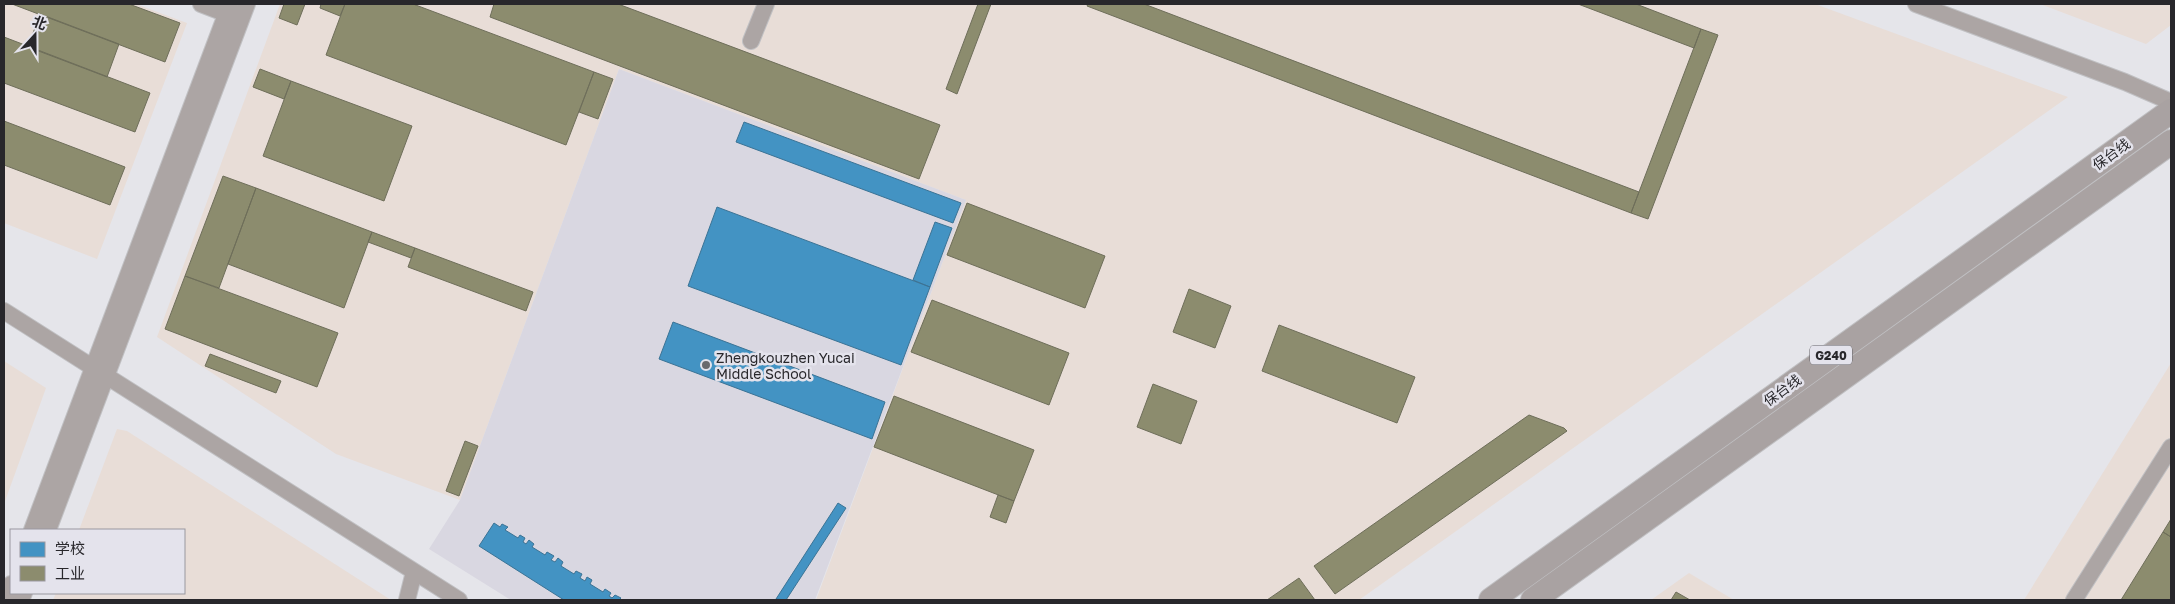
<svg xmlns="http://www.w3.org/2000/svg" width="2175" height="604" viewBox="0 0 2175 604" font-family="'Golos Text','Noto Sans SC',sans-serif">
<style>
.industrial{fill:#e8ddd7}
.built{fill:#d9d7e1}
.schools{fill:#4393c3;stroke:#3b7395}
.industry{fill:#8c8c6e;stroke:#6e6e5a}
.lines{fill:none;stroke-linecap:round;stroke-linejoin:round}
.minor-casing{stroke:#c0c0c3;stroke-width:18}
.highway-casing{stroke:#c0c0c3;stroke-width:26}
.minor{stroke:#aca5a4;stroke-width:16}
.highway{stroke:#a9a2a2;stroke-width:24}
.poi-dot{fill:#6a6a6e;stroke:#e4e3ec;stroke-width:2}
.labels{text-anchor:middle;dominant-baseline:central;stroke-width:5;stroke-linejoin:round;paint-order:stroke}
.shield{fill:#e4e3ec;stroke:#605f65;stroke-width:1}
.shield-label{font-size:12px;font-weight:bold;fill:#28272b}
.street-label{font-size:14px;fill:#28272b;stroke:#e4e3ec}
.poi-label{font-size:14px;fill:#28272b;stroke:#e4e3ec;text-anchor:start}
</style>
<rect width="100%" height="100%" fill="#e5e5ea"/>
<!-- industrial -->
<path class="industrial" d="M 4,4 L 136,4 L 187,23 L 97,259 L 4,223 Z
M 280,4 L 1815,4 L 2068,97 L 1359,600 L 816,600 L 966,200 L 619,69 L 460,500 L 336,454 L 157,337 Z
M 2040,4 L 2171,4 L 2171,25 L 2146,44 Z
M 4,361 L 46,388 L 4,504 Z
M 2171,363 L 2171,600 L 2024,600 Z
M 117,429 L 127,431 L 391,600 L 53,600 L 56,593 L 184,593 L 184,530 L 79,530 Z
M 1689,573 L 1734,600 L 1651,600 Z"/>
<!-- built -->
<path class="built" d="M 619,69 L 966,200 L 815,600 L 511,600 L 429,549 L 460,500 Z"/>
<!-- schools -->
<path class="schools" d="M 744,122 L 961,203 L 953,223 L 736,142 Z
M 717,207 L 930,287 L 901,365 L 688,286 Z
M 935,222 L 952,228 L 930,287 L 913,280 Z
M 673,322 L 885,402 L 872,439 L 659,359 Z
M 838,503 L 846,508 L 786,600 L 776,599 Z
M 494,523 L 500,527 L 502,524 L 508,527 L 505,530 L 518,538 L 520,535 L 525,538 L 523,542 L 526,544 L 529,540 L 534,544 L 532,547 L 545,555 L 547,552 L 554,556 L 551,560 L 555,562 L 558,558 L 563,562 L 561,566 L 574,574 L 576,571 L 582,574 L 580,578 L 585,581 L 587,577 L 592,580 L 590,584 L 603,592 L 605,589 L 611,593 L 609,596 L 612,598 L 615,595 L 621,598 L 619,600 L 564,600 L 479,546 Z"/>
<!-- industry -->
<path class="industry" d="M 12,4 L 129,4 L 180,23 L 165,62 Z
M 284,4 L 305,4 L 297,25 L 279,18 Z
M 321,4 L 345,4 L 340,16 L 320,8 Z
M 345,4 L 413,4 L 594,72 L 566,145 L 326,55 Z
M 494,4 L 618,4 L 940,125 L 919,179 L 490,17 Z
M 978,4 L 991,4 L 957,94 L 946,89 Z
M 1088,4 L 1144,4 L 1639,192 L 1631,213 L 1087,6 Z
M 1578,4 L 1636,4 L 1701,29 L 1694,48 Z
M 40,14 L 119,44 L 107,77 L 28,47 Z
M 1701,29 L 1718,35 L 1648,219 L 1631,213 Z
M 4,37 L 150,93 L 135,132 L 4,83 Z
M 260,69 L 291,81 L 284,99 L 253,87 Z
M 594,72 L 613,79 L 598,119 L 579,112 Z
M 291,81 L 412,126 L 384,201 L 263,156 Z
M 4,121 L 125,167 L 110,205 L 4,165 Z
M 223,176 L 256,188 L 219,288 L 185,276 Z
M 256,188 L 372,232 L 344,308 L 228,264 Z
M 967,203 L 1105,256 L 1085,308 L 947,255 Z
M 372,232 L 415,248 L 411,258 L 368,242 Z
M 415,248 L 533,292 L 526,311 L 408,267 Z
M 185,276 L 338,333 L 317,387 L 165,329 Z
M 1189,289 L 1231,306 L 1215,348 L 1173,332 Z
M 932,300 L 1069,353 L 1049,405 L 911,352 Z
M 1279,325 L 1415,377 L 1397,423 L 1262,371 Z
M 210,354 L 281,381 L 276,393 L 205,366 Z
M 1153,384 L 1197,401 L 1181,444 L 1137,427 Z
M 894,396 L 1034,450 L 1014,501 L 874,447 Z
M 1529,415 L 1564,428 L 1567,431 L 1335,594 L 1314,566 Z
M 465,441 L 478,446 L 459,496 L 446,491 Z
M 998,495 L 1014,501 L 1006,523 L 990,517 Z
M 2171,519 L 2171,537 L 2163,532 Z
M 2163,532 L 2171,537 L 2171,600 L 2121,600 Z
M 1299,578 L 1315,600 L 1267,600 Z
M 1676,592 L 1690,600 L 1671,600 Z"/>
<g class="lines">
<defs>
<path id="minor" d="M 201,4 L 227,14
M 1916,4 L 2125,82 L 2171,102
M 751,41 L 766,4
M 4,311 L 459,600
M 32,530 L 230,4
M 48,530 L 247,4
M 5,600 L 11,584
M 21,600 L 24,593
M 407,600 L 414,572
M 2074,600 L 2171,447"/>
<path id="highway" d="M 1491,600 L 2171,111
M 1533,600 L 2171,142"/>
</defs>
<!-- minor casing -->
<use href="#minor" class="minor-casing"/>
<!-- highway casing -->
<use href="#highway" class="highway-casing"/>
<!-- minor -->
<use href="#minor" class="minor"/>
<!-- highway -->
<use href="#highway" class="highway"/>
</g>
<!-- markers -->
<circle class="poi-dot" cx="706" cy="365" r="5"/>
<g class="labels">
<!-- shield labels -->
<rect class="shield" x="1810" y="345.5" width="42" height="19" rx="4"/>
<g class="shield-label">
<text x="1831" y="355">G240</text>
</g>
<!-- street labels -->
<g class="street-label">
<text transform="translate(2111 154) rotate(-36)">保台线</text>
<text transform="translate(1782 390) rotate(-36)">保台线</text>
</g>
<!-- poi labels -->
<g class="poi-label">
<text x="716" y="357">Zhengkouzhen Yucai<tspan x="716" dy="16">Middle School</tspan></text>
</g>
</g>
<!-- border -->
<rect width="2175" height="604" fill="none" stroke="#28272b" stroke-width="10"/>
<!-- legend -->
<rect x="10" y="529" width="175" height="65" fill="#e4e3ec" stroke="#99989f"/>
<rect x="20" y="542" width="25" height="15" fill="#4393c3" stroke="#99989f"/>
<text x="55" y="554" font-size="15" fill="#28272b">学校</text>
<rect x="20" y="566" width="25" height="15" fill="#8c8c6e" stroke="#99989f"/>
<text x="55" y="579" font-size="15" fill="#28272b">工业</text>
<!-- north arrow -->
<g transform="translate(35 35) rotate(21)" stroke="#e4e3ec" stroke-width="4" paint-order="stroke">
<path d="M0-4L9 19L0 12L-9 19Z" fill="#28272b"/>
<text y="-8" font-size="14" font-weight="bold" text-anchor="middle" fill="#28272b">北</text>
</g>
</svg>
